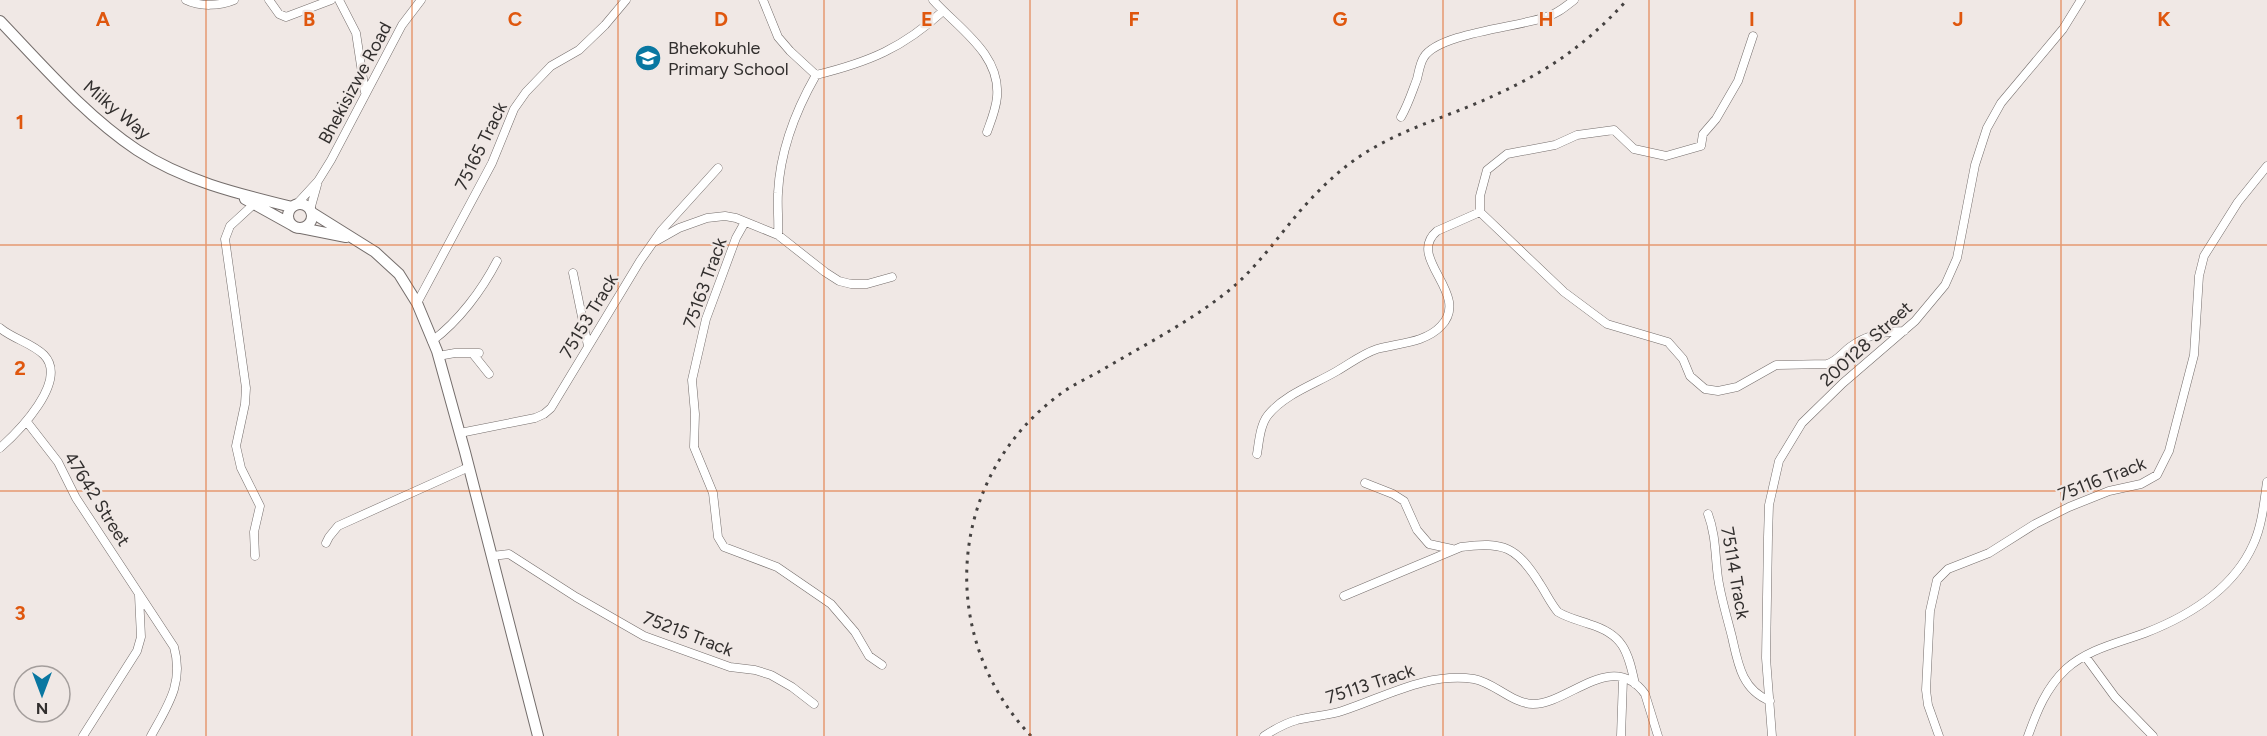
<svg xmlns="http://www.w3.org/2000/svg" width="2267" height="736" viewBox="0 0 2267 736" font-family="Figtree,sans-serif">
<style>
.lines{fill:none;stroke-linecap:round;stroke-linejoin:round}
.street-casing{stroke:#746d6b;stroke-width:9}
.secondary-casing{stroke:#746d6b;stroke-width:12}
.street{stroke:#fff;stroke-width:8}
.secondary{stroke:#fff;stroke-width:10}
.rail{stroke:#454241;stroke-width:3;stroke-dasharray:3 6;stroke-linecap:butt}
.grid{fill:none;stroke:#df570e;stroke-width:1.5;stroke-opacity:0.55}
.labels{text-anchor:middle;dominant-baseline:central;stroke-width:4.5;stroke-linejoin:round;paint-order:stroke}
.poi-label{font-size:18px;fill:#322f2e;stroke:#f0e8e5;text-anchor:start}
.street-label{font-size:18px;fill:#322f2e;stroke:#f0e8e5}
.grid-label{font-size:20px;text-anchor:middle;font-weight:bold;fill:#df570e;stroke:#f0e8e5;stroke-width:4.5;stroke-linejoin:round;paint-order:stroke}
</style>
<rect width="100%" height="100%" fill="#f0e8e5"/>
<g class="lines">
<defs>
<path id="street" d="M 186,0 C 200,7 220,6 234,0
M 269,0 L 279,14 L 286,17 L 331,0
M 339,0 L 356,33 L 365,92
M 763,0 L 778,37 L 790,51 L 816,75
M 933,0 C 958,28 1001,54 997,97 C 996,109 991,121 987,132
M 1753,36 L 1738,81 L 1716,119 L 1703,134 L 1701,146 L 1666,156 L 1634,149 L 1614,130 L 1577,135 L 1555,145 L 1507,154 L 1487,170 L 1480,196 L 1480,212 L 1564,292 L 1607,324 L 1668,342 L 1683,359 L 1690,376 L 1705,389 L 1718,391 L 1737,387 L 1776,365 L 1827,364 C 1837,361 1842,353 1850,347 C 1865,336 1885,331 1904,331
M 1401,117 C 1408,105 1412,92 1417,79 C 1419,71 1420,63 1424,57 C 1439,33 1519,27 1546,17 C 1557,14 1565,7 1574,0
M 254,204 L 230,226 L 225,239 L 246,388 L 245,404 L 236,446 L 241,468 L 260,506 L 254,532 L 255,556
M 295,206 L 318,181 L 331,160 L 402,25 L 421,0
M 310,210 L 317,185
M 745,222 L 736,238 L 706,319 L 692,380 L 695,414 L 694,447 L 713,493 L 718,537 L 724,547 L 777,567 L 831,604 L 855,632 L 869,656 L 882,665
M 778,235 C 779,221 777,207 778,193 C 780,152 796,110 816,75 C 869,62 903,48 943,11
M 656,241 L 679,228 L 707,218 L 725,216 L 736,218 L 778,235 L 825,272 L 839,281 L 851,284 L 867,284 L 892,277
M 573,273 L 588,346
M 417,303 L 492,163 L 514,109 L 526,92 L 551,66 L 579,50 L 605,25 L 626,0
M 0,328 C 13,339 32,343 44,355 C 69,381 18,432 0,448
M 432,341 C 459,321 482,290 497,261
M 473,354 L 489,374
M 438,356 L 455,353 L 479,353
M 27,422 L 58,462 L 76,498 L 174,647 C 184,683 168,705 151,736
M 460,433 L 535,418 L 544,414 L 551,408 L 640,261 L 661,231 L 718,168
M 1257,454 C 1259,442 1260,425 1268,415 C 1285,394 1315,384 1337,371 C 1351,363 1362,354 1377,349 C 1398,343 1425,343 1441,326 C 1472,294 1405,258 1437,231 L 1480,212
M 1365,483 L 1393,494 L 1404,501 L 1417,530 L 1429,544 L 1452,549
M 1708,514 C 1716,535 1715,556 1718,578 C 1721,598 1727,617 1732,637 C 1738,664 1742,690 1770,701
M 326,543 L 329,537 L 338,526 L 469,467
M 492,556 L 509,554 L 576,597 L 644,636 L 730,667 L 755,670 L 771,675 L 792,687 L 814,704
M 1344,596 L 1461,547 C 1504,541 1517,547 1540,584 C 1546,593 1551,604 1558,612 C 1568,618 1578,620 1589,624 C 1623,634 1628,651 1635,684
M 2085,656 L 2115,697 L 2153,736
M 83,736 L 137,651 L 141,637 L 139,595
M 1264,736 C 1275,729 1285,723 1297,720 C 1311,716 1327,716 1342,711 C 1385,697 1427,672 1474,679 C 1495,683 1511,703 1533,704 C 1569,704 1612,649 1645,694 L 1658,736
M 1621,736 L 1623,679
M 1772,736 L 1766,658 L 1768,537 L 1769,505 L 1779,461 L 1802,423 L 1843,383 L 1915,321 L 1945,285 L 1957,258 L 1975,165 L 1987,128 L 2001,103 L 2063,29 L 2081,0
M 1939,736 L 1928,705 L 1926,690 L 1930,611 L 1937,580 L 1948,569 L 1989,553 L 2035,524 L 2069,507 L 2109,491 L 2141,484 L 2157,475 L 2169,451 L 2194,355 L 2199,276 L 2204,256 L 2238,202 L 2267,166
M 2028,736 C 2037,711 2046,688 2066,669 C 2088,649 2118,643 2145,633 C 2189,616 2233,589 2253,545 C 2262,526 2264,503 2267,482"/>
<path id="secondary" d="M 0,21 C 43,66 86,116 137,150 C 184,181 239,194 292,207
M 245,199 L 292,225
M288 216a12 12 0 1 1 24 0a12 12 0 1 1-24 0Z
M 311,212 L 375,252 L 399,274 L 417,303 L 437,351 L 465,452 L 538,736
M 301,228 L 346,237"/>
</defs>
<!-- street casing -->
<use href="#street" class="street-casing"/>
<!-- secondary casing -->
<use href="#secondary" class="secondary-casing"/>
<!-- street -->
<use href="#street" class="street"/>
<!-- secondary -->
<use href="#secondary" class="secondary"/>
<!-- rail -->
<path class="rail" d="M 1031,736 C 936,636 947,478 1059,395 C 1072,385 1088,378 1102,370 C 1144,345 1188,323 1227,292 C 1255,270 1277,238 1300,211 C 1322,186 1346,163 1375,147 C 1405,130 1438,119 1470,106 C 1535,79 1580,52 1627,0"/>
</g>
<!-- grid -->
<path class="grid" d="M 206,0 L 206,736M 412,0 L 412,736M 618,0 L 618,736M 824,0 L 824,736M 1030,0 L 1030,736M 1237,0 L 1237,736M 1443,0 L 1443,736M 1649,0 L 1649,736M 1855,0 L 1855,736M 2061,0 L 2061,736M 0,245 L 2267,245M 0,491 L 2267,491"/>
<!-- icons -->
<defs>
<symbol id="school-disc" viewBox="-11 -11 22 22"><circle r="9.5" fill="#0977a1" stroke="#f0e8e5"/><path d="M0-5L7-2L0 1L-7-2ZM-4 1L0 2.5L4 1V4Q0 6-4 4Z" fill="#fff"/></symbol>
</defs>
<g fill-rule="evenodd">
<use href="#school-disc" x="633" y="43" width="30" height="30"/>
</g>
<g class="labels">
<!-- poi labels -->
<g class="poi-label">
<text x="668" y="48">Bhekokuhle<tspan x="668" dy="21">Primary School</tspan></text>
</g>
<!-- street labels -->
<g class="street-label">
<text transform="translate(355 83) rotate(-62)">Bhekisizwe Road</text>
<text transform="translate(117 110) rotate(40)">Milky Way</text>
<text transform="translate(481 146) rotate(-64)">75165 Track</text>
<text transform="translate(705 283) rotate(-70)">75163 Track</text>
<text transform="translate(589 316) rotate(-59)">75153 Track</text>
<text transform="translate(1866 344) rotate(-42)">200128 Street</text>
<text transform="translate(2102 479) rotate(-21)">75116 Track</text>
<text transform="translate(97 499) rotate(58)">47642 Street</text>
<text transform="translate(1735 573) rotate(80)">75114 Track</text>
<text transform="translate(688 634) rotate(21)">75215 Track</text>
<text transform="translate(1370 684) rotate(-18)">75113 Track</text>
</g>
</g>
<g class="grid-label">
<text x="103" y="26">A</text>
<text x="309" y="26">B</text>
<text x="515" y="26">C</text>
<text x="721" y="26">D</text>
<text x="927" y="26">E</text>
<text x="1134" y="26">F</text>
<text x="1340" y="26">G</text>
<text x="1546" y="26">H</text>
<text x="1752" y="26">I</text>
<text x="1958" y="26">J</text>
<text x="2164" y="26">K</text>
<text x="20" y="129">1</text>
<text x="20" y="375">2</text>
<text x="20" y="620">3</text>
</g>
<!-- north arrow -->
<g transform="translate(42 694) rotate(180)"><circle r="28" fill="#f0e8e5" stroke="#a49e9c" stroke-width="1.5"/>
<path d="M0-4.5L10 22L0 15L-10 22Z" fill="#0977a1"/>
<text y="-9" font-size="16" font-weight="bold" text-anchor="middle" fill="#322f2e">N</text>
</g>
</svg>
